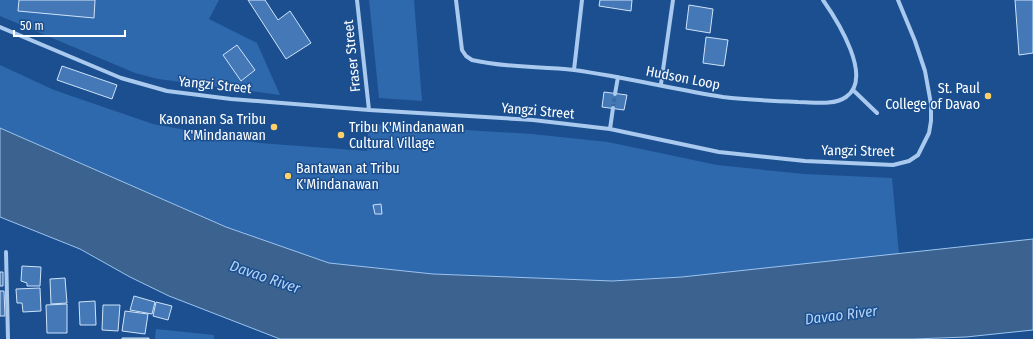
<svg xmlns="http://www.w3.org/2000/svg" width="1033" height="339" viewBox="0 0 1033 339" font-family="'Fira Sans Condensed',sans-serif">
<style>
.green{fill:#2e69ad}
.water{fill:#3c6290;stroke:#9cc4f0}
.building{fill:#4478b7;stroke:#cfe3fa}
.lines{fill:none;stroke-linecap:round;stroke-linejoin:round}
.minor-tunnel{stroke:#3d69a0;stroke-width:4;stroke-dasharray:4 2;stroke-linecap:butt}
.minor{stroke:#a9c9ee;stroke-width:4}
.poi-dot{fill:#ffd166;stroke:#1b4f8f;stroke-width:1.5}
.labels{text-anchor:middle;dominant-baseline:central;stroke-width:3;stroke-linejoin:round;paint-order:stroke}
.street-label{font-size:14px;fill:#fff;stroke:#1b4f8f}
.poi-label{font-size:14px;fill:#fff;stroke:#1b4f8f;text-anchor:end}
.water-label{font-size:15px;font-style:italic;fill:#b5d3f5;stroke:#1b4f8f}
</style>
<rect width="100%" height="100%" fill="#1b4f8f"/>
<!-- green -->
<path class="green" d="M 0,0 L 219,0 L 209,19 L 257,43 L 280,95 L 158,79 L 135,73 L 0,16 Z
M 369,0 L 414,0 L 422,101 L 379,98 Z
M 0,65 L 54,90 L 153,124 L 259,143 L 367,151 L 369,124 L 532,134 L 608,142 L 717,165 L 804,174 L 892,178 L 899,254 L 682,277 L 612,281 L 433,274 L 329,263 L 226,227 L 0,128 Z
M 156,329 L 214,335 L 214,339 L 155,339 Z"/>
<!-- water -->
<path class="water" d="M 0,128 L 226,227 L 329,263 L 433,274 L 612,281 L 682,277 L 1033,239 L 1033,330 L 966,337 L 914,339 L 280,339 L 169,296 L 130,277 L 80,249 L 0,217 Z"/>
<!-- building -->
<path class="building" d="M 19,0 L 95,0 L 94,18 L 18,11 Z
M 248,0 L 265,0 L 278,20 L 290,11 L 311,43 L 286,59 Z
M 600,0 L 632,0 L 631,11 L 599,6 Z
M 1015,0 L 1033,0 L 1033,53 L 1019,55 Z
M 689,5 L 713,9 L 710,33 L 686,29 Z
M 706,37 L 728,40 L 724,66 L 703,63 Z
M 237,45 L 255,70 L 241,81 L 223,55 Z
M 62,66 L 117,85 L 112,99 L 57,80 Z
M 604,92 L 627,95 L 624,110 L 602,107 Z
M 381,204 L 382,214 L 375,214 L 373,205 Z
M 22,266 L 41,267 L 40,286 L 27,286 L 27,283 L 21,281 Z
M 0,272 L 3,272 L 3,286 L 0,286 Z
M 65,278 L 67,303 L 51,304 L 50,279 Z
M 40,288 L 41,311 L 23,312 L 22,303 L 17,303 L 16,289 Z
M 0,291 L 4,291 L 5,316 L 0,316 Z
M 134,296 L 155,302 L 152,314 L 130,310 Z
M 95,301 L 96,325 L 80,325 L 79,302 Z
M 156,302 L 172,306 L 168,320 L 153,316 Z
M 67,304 L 67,333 L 47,333 L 46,305 Z
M 103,305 L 120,305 L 118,331 L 102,330 Z
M 125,311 L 148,314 L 145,334 L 122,331 Z
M 122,338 L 149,338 L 149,339 L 122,339 Z"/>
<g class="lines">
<!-- minor-tunnel -->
<path class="minor-tunnel" d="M 613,108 L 615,94"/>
<!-- minor -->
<path class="minor" d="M 357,0 L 369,110
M 456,0 L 462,50 L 466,56 L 472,60 C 505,68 541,66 574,70 C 624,77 673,89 723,97 C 748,100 773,101 798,102 C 813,102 833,106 846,97 C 874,78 837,20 823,0
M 0,27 L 121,78 L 167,91 L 231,99 L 369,110 L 533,120 L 610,129 L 719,152 L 805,161 L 893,165 L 909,161 L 918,155 L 929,133 L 931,121 L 931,104 L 925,71 L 915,41 L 898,0
M 574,70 L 582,0
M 661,84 L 673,0
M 853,90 L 877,113
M 615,94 L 618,77
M 610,129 L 613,108
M 6,252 L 8,339"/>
</g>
<!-- markers -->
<g class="poi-dot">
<circle cx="988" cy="96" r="4"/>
<circle cx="274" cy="127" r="4"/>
<circle cx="341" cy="135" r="4"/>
<circle cx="288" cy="176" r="4"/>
</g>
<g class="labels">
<!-- street labels -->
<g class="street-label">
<text transform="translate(352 56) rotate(-96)">Fraser Street</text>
<text transform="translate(683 78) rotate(11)">Hudson Loop</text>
<text transform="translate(215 85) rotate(6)">Yangzi Street</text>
<text transform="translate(538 111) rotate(5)">Yangzi Street</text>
<text transform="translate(858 151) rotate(1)">Yangzi Street</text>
</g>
<!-- poi labels -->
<g class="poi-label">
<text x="980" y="88">St. Paul<tspan x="980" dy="16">College of Davao</tspan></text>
<text x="266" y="119">Kaonanan Sa Tribu<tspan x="266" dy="16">K'Mindanawan</tspan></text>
<text x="349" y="127" text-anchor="start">Tribu K'Mindanawan<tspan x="349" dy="16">Cultural Village</tspan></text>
<text x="296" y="168" text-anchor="start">Bantawan at Tribu<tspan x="296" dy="16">K'Mindanawan</tspan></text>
</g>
<!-- water labels -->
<g class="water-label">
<text transform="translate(265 277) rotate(19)">Davao River</text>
<text transform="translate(841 315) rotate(-7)">Davao River</text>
</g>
</g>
<!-- scale -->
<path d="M14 30v6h111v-6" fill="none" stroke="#ffffff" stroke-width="2"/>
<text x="20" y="30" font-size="12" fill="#ffffff" stroke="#1b4f8f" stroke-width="3" paint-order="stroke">50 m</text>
</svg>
